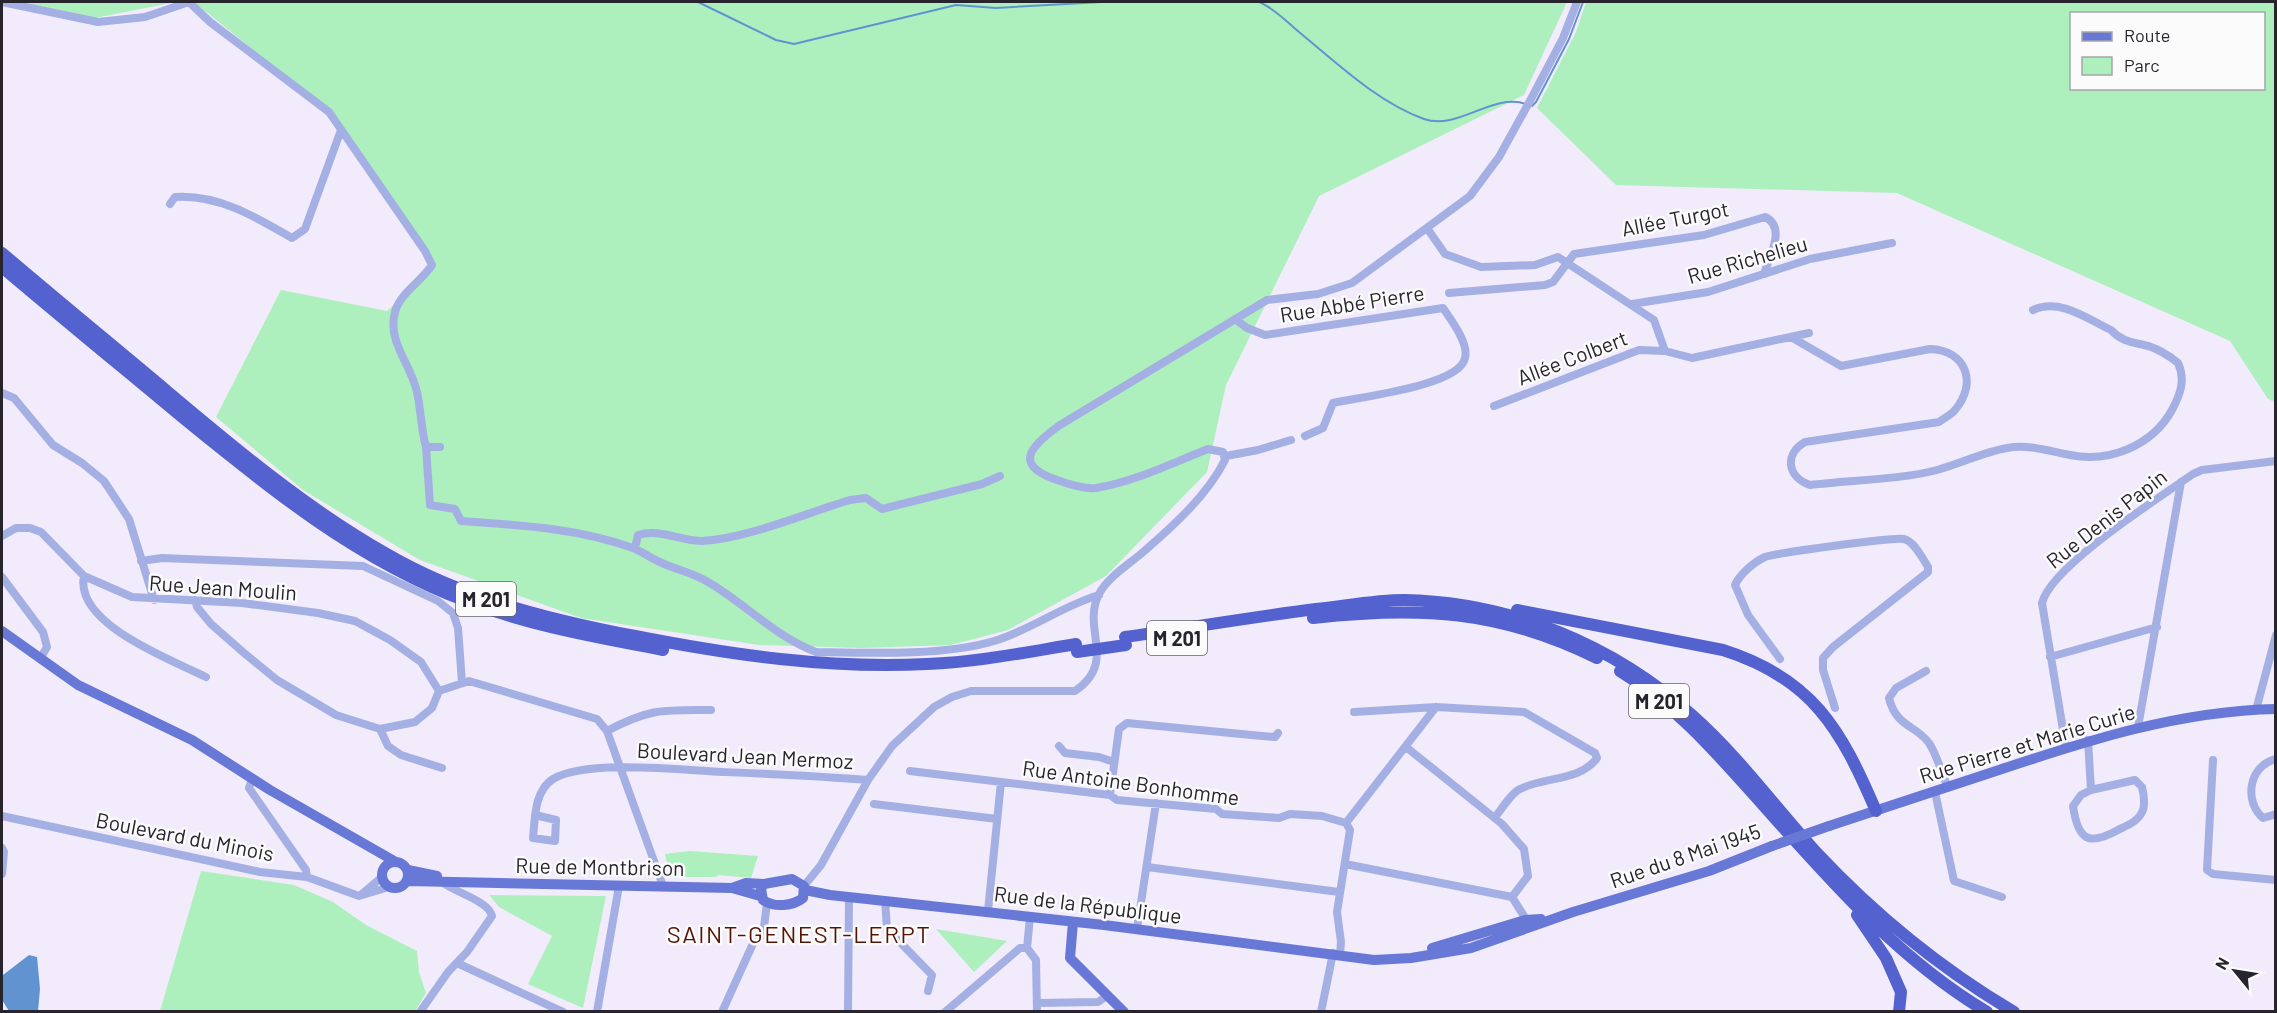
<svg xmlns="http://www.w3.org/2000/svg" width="2277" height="1013" viewBox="0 0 2277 1013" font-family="Barlow,sans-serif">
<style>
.green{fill:#aeefbe;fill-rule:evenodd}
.water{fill:#6293d1}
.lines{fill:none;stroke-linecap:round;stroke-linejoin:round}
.stream{stroke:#6293d1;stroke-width:2}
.minor{stroke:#a4b0e4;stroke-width:8}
.major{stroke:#6878d6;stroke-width:10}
.highway{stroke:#5462cf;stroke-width:12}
.major-bridge{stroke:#6878d6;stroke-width:10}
.highway-bridge{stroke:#5462cf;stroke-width:12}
.labels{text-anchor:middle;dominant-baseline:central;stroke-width:5;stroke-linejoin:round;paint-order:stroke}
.shield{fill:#fbfbfb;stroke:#67646b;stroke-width:1.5}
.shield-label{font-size:20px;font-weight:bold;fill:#27242d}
.street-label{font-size:21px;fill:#27242d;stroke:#fbfbfb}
.quarter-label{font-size:24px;letter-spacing:1.5px;fill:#551303;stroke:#fbfbfb}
</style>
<rect width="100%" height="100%" fill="#f1ebfb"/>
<!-- green -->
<path class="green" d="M 22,2 L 176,2 L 95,18 Z
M 194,2 L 1567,2 L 1524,95 L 1319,196 L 1226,385 L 1207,472 L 1106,576 L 1008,630 L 951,645 L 861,648 L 759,645 L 581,618 L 420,560 L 303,490 L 216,417 L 281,290 L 387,311 L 434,267 L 328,110 Z
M 1586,2 L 2275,2 L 2275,402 L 2268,399 L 2230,341 L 1897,193 L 1616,185 L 1537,108 L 1576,32 ZM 2072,14 L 2264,14 L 2264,88 L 2072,88 Z
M 690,851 L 758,856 L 751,878 L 719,875 L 715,877 L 670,877 L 665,854 Z
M 201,871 L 294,885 L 333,902 L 366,925 L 417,951 L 419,972 L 426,993 L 415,1011 L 160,1011 Z
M 489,895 L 606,896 L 583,1008 L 528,984 L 552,936 L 499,907 Z
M 936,929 L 1007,941 L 974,972 Z"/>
<!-- water -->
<path class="water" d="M 29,955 L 37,957 L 40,989 L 38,1011 L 9,1011 L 2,1000 L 3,975 Z"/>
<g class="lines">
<!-- stream -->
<path class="stream" d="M 698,2 L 776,40 L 794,44 L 956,5 L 996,8 L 1102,2
M 1259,2 C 1274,8 1287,22 1299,32 C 1337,63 1377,102 1424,119 C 1458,131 1493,92 1526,104
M 1532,106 L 1536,102 L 1569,39 L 1583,2"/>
<!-- minor -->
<path class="minor" d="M 2,2 L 98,22 L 145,17 L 189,2
M 189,2 L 210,22 L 329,112 L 425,251 L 432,265 C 421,282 400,293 395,312 C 387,342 411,364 417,392 C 421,410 421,429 426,447 L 440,447
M 170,204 L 175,197 C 218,194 256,217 292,238 L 305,229 L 341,130
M 1427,228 L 1445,254 L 1481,267 L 1535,265 L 1558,257 L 1654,320 L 1665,351
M 1449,293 L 1545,285 L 1553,282 L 1574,254 L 1704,235 L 1765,217 C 1787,227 1769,257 1764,274
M 1632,304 L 1708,292 L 1810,259 L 1892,243
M 1235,319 L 1247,328 L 1265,335 L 1443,308 C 1451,320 1469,343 1465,358 C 1460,386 1358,397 1333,403 L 1323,428 L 1305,436
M 1791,337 L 1841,366 L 1930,349 C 1966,350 1978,383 1955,410 C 1951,415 1944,418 1939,422 L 1805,442 C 1784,454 1787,477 1810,485 C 1849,480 1899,480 1937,470 C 1960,464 1983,452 2007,448 C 2028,444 2049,451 2070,455 C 2109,463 2152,446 2172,410 C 2180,395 2186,380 2178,363 C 2170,356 2155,347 2144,345 C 2131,342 2121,341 2111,330 C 2086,318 2060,298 2033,310
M 2,393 L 14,398 L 53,445 L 82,463 L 104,481 L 129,519 L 154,600
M 1494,406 L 1639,350 L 1665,351 L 1692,358 L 1809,333
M 426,447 L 430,505 L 455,509 L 461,521 C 519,525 578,528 633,548 C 643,552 652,559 662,563 C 678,570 693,573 708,582 C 746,604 774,636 816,652 C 868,653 945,656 994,641 C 1031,630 1062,606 1099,595
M 1226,456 L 1258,450 L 1291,440
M 2,536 L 16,528 L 30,528 L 41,532 L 84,576 L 132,597 L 242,603 L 318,613 L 355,621 L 390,640 L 421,662 L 439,691
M 635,548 L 638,535 C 659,528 680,541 702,541 C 746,539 806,513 850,500 L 866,498 L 882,509 L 982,484 L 1000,476
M 141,561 L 162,558 L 363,566 L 438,601 L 453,613 L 458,628 L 462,683
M 84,576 C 74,624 172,660 206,677
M 2,577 L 43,632 L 47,647 L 40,659
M 195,600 L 197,607 L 211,624 L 244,653 L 277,680 L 336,715 L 380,729 L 415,722 L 432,708 L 439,691
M 2050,657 L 2157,627
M 1780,659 L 1748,615 L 1735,585 C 1740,574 1754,562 1765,557 C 1776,553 1893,537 1904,539 C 1914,541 1923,559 1928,567 L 1928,572 L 1833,647 L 1823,658 L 1823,670 L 1835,708
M 1926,671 L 1896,688 L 1889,698 C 1896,727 1916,725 1929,743 C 1938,757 1941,773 1948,787
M 439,691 L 469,681 L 597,719 L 607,731 L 663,886
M 2256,710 L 2276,635
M 1354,712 L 1436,707 L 1524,712 L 1595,753 L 1597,758 C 1581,781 1543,777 1520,789 C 1511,793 1502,809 1495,817
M 2138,727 L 2181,482
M 380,729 L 388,746 L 401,755 L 442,768
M 607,731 C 650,708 664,710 711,710
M 2088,740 L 2091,790 L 2081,795 L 2073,806 C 2078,841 2089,846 2118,830 C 2128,825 2139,821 2143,810 C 2145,803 2144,795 2142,787 L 2135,780 L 2091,790
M 1059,746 L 1065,753 L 1099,757 L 1114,762
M 1406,747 L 1502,824 L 1524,849 L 1528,876 L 1512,897 L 1524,916 L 1524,926
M 2066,748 L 2042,603 C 2051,566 2159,498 2193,474 L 2202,470 L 2276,461
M 2276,759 C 2248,766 2244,802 2263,818 L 2276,814
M 2213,760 L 2207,870 L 2213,874 L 2276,880
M 910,771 L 1110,795 L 1117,800 L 1216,809 L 1222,814 L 1279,818 L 1290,814 L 1322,816 L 1346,823
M 252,779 L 249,788 L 306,870 L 307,877
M 1935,792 L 1954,881 L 2002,897
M 1110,795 L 1119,729 L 1127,723 L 1262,736 L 1275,737 L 1278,733
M 874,804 L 997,819
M 535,815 L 556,820 L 555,841 L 533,838 C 535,819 534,791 553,779 C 586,759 682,770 722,772 C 770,774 819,776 868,780
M 2,816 L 260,872 L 307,877 L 359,896 L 389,887
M 2,848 L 4,852 L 2,874
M 1345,864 L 1512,897
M 1147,867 L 1339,892
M 804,886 L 821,865 L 868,780 L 892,746 L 934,707 L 952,697 L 971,691 L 1075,691 C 1118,662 1081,629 1099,594 C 1108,577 1128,565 1142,553 C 1172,527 1207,496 1225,460 L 1223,452 L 1208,449 C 1172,463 1134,482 1096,488 C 1084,489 1071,485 1060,481 C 1012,466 1029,447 1060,425 L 1267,300 L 1318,294 L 1352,283 L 1470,196 L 1499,157 L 1531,99 L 1563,38 L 1577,2
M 362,894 L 382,877
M 885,900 L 887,929 L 932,975 L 928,991
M 988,911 L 1001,782
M 1137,929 L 1156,803
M 1027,948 L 1036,960 L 1037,1012
M 1340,954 L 1341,942 L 1337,912 L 1350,830 L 1346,823 L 1436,707
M 457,963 L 563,1012
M 1037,1003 L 1098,1002 L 1107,996
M 420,1012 L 448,972 L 467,952 L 492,916 C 489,901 454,892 442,882
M 597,1012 L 619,886
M 722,1012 L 756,937 L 763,935 L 767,903
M 848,1012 L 849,897
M 945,1012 L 1020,948 L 1027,948 L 1030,917
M 1321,1012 L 1333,953"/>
<!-- major -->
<path class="major" d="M 2,631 L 78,685 L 192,740 L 270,790 L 396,862
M 1829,826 C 1886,807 1942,789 1999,770 C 2089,740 2179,711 2276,709
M382 875a13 13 0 1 1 26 0a13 13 0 1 1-26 0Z
M 408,870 L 437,876
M 792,879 L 804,886 L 803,898 C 793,906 774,908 763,900 L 761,889 L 764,884 Z
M 408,881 L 732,888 L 760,896
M 732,888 L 746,883 L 764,884
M 805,890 L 830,895 L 1104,925 L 1374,960 L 1411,958 L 1471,948 L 1573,912 L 1709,871 L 1772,846
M 1073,922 L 1070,958 L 1124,1012
M 1432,948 L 1525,920 L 1541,919"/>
<!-- highway -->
<path class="highway" d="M 2,253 C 56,299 112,345 168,392 C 237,450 306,508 385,553 C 462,598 547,619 635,636 C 732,655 828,669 927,664 C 978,662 1027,652 1076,644
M 2,267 C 61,317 122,367 182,417 C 270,489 359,561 466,601 C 530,626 596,637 663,650
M 1517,610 L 1723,650 C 1812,678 1841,729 1876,811
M 1313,618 C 1419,606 1500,610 1597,658
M 1125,637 C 1188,628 1252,617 1316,609 C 1345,606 1375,600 1404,600 C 1511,602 1614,645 1693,716 C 1739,757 1775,807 1816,852 C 1875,915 1940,968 2014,1012
M 1620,671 C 1676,705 1720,757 1763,805 C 1831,881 1898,959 1987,1012
M 1857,915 L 1886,958 L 1901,992 L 1899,1012"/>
<!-- major-bridge -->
<path class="major-bridge" d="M 1772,846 L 1829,826"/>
<!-- highway-bridge -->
<path class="highway-bridge" d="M 1077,652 L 1126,645"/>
</g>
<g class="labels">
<!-- shield labels -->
<g class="shield">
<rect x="456" y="582" width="60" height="34" rx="4.5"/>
<rect x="1147" y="621" width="60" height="34" rx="4.5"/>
<rect x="1629" y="684" width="60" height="34" rx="4.5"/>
</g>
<g class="shield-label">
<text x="486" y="599">M 201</text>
<text x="1177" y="638">M 201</text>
<text x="1659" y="701">M 201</text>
</g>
<!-- street labels -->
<g class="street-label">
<text transform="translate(1675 218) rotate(-11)">Allée Turgot</text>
<text transform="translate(1747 259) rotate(-16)">Rue Richelieu</text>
<text transform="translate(1352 303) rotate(-9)">Rue Abbé Pierre</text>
<text transform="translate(1572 357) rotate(-21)">Allée Colbert</text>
<text transform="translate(2106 518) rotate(-38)">Rue Denis Papin</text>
<text transform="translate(223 587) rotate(4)">Rue Jean Moulin</text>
<text transform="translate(2027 743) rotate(-17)">Rue Pierre et Marie Curie</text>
<text transform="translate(745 755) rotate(3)">Boulevard Jean Mermoz</text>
<text transform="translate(1131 782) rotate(8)">Rue Antoine Bonhomme</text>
<text transform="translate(185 836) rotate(11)">Boulevard du Minois</text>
<text transform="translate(1685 855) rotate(-19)">Rue du 8 Mai 1945</text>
<text transform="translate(600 866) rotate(1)">Rue de Montbrison</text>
<text transform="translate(1088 904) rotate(7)">Rue de la République</text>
</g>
<!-- quarter labels -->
<g class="quarter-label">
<text x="799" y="933">SAINT-GENEST-LERPT</text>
</g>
</g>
<!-- border -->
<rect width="2277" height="1013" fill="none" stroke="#27242d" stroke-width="6"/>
<!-- legend -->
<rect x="2070" y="12" width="195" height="78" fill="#fbfbfb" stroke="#a6a5a9" stroke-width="1.5"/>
<rect x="2082" y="32" width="30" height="9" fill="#6878d6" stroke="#a6a5a9" stroke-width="1.5"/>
<text x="2124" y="42" font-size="18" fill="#27242d">Route</text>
<rect x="2082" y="57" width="30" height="18" fill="#aeefbe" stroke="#a6a5a9" stroke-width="1.5"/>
<text x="2124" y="72" font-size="18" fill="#27242d">Parc</text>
<!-- north arrow -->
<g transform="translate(2235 971) rotate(300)" stroke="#fbfbfb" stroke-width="4.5" paint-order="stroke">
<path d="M0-4.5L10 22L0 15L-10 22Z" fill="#27242d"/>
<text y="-9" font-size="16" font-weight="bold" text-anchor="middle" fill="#27242d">N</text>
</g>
</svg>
